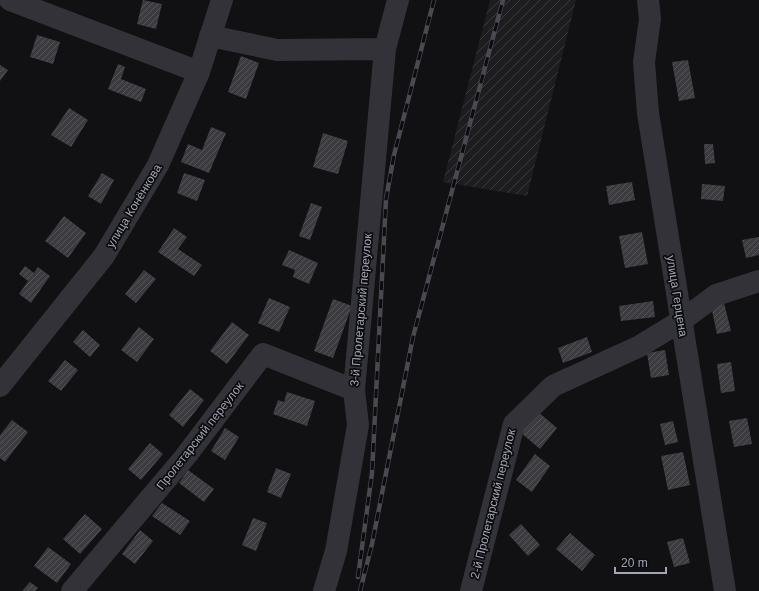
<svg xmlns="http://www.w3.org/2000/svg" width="759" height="591" viewBox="0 0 759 591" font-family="Arial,sans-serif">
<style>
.industrial{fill:url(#industrial-furrows)}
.building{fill:url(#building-hatch)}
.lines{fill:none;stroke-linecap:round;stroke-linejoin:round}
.minor{stroke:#323238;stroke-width:22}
.rail-casing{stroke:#494a51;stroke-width:4.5}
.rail{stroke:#0c0c0e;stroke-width:3;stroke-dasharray:9;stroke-linecap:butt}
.labels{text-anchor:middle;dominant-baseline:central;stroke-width:3.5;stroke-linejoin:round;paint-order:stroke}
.street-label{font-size:12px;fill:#a2a6b4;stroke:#0c0c0e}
</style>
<defs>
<pattern id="industrial-furrows" width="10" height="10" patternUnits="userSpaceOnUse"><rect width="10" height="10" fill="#1d1d20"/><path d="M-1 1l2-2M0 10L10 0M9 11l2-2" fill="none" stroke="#3b3b3e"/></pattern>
<pattern id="building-hatch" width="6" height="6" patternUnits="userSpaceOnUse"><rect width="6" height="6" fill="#3b3b40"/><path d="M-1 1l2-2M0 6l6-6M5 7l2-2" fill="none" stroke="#545459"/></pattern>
</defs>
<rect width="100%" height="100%" fill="#111113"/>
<!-- industrial -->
<path class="industrial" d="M 490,0 L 576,0 L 527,196 L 443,182 Z"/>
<!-- building -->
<path class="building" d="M 143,0 L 162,4 L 156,29 L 137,24 Z
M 37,35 L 60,42 L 53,64 L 30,57 Z
M 241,56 L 259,63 L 246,99 L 228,92 Z
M 688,60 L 695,98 L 679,101 L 672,62 Z
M 118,64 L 125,67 L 121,79 L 146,89 L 141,102 L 108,89 Z
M 0,65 L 8,70 L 0,81 Z
M 69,108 L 88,120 L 71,147 L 51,135 Z
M 211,127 L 226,133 L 209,173 L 181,162 L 188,144 L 202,150 Z
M 323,133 L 348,141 L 338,174 L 313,167 Z
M 704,144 L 713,144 L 715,163 L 705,164 Z
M 102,173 L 114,180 L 101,204 L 88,196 Z
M 184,173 L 205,180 L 197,201 L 177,193 Z
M 632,182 L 635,200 L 609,205 L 606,186 Z
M 702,184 L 725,186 L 723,201 L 701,199 Z
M 311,203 L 322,207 L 310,240 L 299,236 Z
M 64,216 L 86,233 L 68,258 L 45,241 Z
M 174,228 L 187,237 L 178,249 L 202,265 L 194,276 L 158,252 Z
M 642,232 L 648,264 L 625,268 L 619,236 Z
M 759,237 L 759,255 L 746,258 L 742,240 Z
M 289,250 L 318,263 L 309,284 L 293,277 L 295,270 L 282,265 Z
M 25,266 L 34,273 L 38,267 L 50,276 L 31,303 L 19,294 L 28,281 L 19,274 Z
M 144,270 L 156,279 L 136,303 L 125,294 Z
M 269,298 L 290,307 L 279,332 L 258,323 Z
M 333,299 L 352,306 L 333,358 L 314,351 Z
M 653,301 L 655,317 L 621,321 L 619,306 Z
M 724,303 L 731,331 L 717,334 L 711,306 Z
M 232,322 L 249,335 L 227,364 L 210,351 Z
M 139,327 L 154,339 L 137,362 L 121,350 Z
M 83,330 L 100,345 L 90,357 L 73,342 Z
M 587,337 L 592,352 L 563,363 L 558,348 Z
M 665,350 L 669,375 L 651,378 L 647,353 Z
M 65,360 L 78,370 L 61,391 L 48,381 Z
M 731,362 L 735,391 L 721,393 L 717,364 Z
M 190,389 L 204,400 L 183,427 L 169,415 Z
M 287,392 L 315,401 L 307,426 L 273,414 L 278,400 L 284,402 Z
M 537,411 L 557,428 L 540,449 L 520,432 Z
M 747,418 L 752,444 L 734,447 L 729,421 Z
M 12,420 L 28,432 L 5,462 L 0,458 L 0,435 Z
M 673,421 L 678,442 L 665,445 L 660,424 Z
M 225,428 L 239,437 L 225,460 L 211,451 Z
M 150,443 L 163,454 L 141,480 L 128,469 Z
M 683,452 L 690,485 L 668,490 L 661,456 Z
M 535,454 L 550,466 L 532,492 L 516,480 Z
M 276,468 L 291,474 L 281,498 L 267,492 Z
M 188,470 L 214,489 L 204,502 L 179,483 Z
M 162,503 L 190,521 L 180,535 L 152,516 Z
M 85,514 L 102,529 L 80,554 L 63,539 Z
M 253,518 L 267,523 L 256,551 L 242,545 Z
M 521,524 L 540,545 L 528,556 L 509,535 Z
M 140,530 L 153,541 L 135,564 L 122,554 Z
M 570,533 L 595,555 L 582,571 L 556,549 Z
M 683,538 L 690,563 L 674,567 L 667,542 Z
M 48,547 L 71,564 L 57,583 L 34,566 Z
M 30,582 L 38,588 L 35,591 L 22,591 Z"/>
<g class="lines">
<!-- minor -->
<path class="minor" d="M 10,0 L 199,72
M 648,0 L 650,19 L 644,62 L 648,113 L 725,591
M 210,36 L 277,50 L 385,49 L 398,0
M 0,386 L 104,256 L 158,165 L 199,72 L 222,0
M 72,591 L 185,457 L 263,354 L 354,390
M 324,591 L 336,551 L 358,425 L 354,390 L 385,49
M 471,591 L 514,424 L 553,386 L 640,346 L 681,321 L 716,295 L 759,281"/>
<defs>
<path id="rail" d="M 358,577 L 372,473 L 386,199 L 394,155 L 434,0
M 360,591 L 372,544 L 413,337 L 503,0"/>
</defs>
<!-- rail casing -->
<use href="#rail" class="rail-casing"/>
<!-- rail -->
<use href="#rail" class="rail"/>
</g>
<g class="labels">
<!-- street labels -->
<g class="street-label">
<text transform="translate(134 206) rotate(-59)">улица Конёнкова</text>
<text transform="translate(677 296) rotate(81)">улица Герцена</text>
<text transform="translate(361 310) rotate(-85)">3-й Пролетарский переулок</text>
<text transform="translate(200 436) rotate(-52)">Пролетарский переулок</text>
<text transform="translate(493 504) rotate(-76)">2-й Пролетарский переулок</text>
</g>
</g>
<!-- scale -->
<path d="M615 567v6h51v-6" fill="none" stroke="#a2a6b4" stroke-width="2"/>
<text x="621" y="567" font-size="12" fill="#a2a6b4" stroke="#0c0c0e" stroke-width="3" paint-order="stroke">20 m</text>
</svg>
